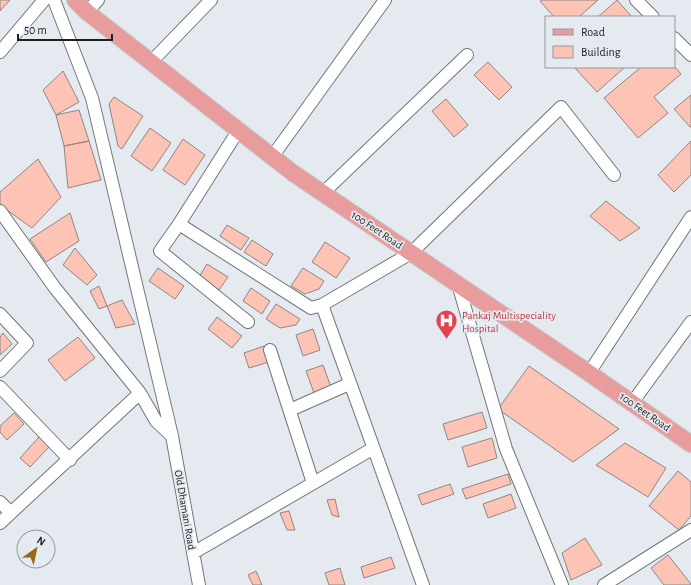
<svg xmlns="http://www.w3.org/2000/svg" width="691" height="585" viewBox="0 0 691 585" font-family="'Alegreya Sans',sans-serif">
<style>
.building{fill:#fdc3b4;stroke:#8f8684}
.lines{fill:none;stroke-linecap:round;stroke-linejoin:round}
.minor-casing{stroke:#70767b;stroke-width:14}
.major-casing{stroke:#c4c5c6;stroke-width:18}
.minor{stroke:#fff;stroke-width:12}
.major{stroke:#e89d9c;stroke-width:16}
.labels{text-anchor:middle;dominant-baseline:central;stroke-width:3.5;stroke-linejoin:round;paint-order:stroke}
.street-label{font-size:11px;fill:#1d1f22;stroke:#e4eaf0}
.health-label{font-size:11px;fill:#be3a42;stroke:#e4eaf0;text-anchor:start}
</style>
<rect width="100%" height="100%" fill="#e4eaf0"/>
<!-- building -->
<path class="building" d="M 0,0 L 10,0 L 0,11 Z
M 542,0 L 598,0 L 579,17 L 554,17 L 540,1 Z
M 617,0 L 632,17 L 598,17 Z
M 488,62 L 512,87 L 499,100 L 474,75 Z
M 674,66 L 681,74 L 654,97 L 668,113 L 638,138 L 604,98 L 641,67 Z
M 574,67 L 625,67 L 597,92 Z
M 63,71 L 79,102 L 56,115 L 43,90 Z
M 691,95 L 691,127 L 690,127 L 674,109 Z
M 114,97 L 143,116 L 122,149 L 118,146 L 109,104 Z
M 446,99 L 468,125 L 454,137 L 432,111 Z
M 79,110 L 89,141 L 64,146 L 56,115 Z
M 150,128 L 171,143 L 152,171 L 131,156 Z
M 183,139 L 205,155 L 185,185 L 163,170 Z
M 89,141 L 101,180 L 68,188 L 64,146 Z
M 691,141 L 691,175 L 674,192 L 658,175 Z
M 38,159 L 61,197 L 32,228 L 0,205 L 0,192 Z
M 606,201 L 640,228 L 620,241 L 590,216 Z
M 70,213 L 79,241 L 46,262 L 30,239 Z
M 227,225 L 249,238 L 241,250 L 220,236 Z
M 252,240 L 273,254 L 266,266 L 244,252 Z
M 325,242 L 350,258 L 336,278 L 312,262 Z
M 75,248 L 97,275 L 87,285 L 63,265 Z
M 207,264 L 228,277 L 219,290 L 199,277 Z
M 158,268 L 184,286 L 175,299 L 149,281 Z
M 303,268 L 324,281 L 319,289 L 305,294 L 291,286 Z
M 99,286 L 107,306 L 99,309 L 90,291 Z
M 251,288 L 270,301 L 262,314 L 243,301 Z
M 122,300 L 135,324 L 116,328 L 107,306 Z
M 276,304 L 300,319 L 296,325 L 280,328 L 266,319 Z
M 217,317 L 242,336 L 232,348 L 208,329 Z
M 313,329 L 320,350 L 303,356 L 296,335 Z
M 3,333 L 12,344 L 0,355 L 0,337 Z
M 78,337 L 95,358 L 65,381 L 48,360 Z
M 264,346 L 269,362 L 249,368 L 244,353 Z
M 323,365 L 331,387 L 314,393 L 306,371 Z
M 529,366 L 619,429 L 573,462 L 498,409 Z
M 482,412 L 487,428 L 448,440 L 443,424 Z
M 14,413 L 24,424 L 7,440 L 0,432 L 0,426 Z
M 39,437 L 49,447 L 30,467 L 20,458 Z
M 492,438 L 497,458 L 468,467 L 462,447 Z
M 625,443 L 666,468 L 648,497 L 596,465 Z
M 678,471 L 691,482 L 691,516 L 679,530 L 649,506 Z
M 508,474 L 511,484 L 466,499 L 462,489 Z
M 450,484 L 454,494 L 422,505 L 418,495 Z
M 511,494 L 516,508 L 488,518 L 483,504 Z
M 335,499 L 339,517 L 332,515 L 327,500 Z
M 289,511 L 295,530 L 287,530 L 280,513 Z
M 585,538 L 602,565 L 571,580 L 562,553 Z
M 668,555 L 691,584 L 691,585 L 664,585 L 651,568 Z
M 391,557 L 395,568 L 364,578 L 361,567 Z
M 340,568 L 345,585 L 329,585 L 325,573 Z
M 256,571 L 262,585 L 253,585 L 248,575 Z"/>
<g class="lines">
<defs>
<path id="minor" d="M 54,0 L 92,98 L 172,436 L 199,585
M 636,0 L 653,17
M 87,12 L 98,0
M 674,38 L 691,55
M 0,52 L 44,0
M 151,62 L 211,0
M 238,131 L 179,224 L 311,308 L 322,305
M 272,157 L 385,0
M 323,193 L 467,55
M 0,211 L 55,288 L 140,393 L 156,421 L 172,436
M 179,224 L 160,251 L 248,322
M 458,284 L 506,449 L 562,585
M 0,314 L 27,343 L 0,371
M 270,350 L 313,483
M 589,373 L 691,217
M 0,387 L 70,460
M 632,403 L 691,322
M 290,410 L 349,384
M 0,502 L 11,513
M 0,523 L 140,393
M 193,553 L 372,449
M 423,585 L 322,305 L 411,253 L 561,107 L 614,175
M 604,585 L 691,530"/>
<path id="major" d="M 75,0 L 87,12 L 293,173 L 589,373 L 691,444"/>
</defs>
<!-- minor casing -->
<use href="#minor" class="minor-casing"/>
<!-- major casing -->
<use href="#major" class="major-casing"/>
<!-- minor -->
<use href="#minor" class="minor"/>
<!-- major -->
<use href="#major" class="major"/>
</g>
<!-- icons -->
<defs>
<symbol id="hospital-pin" viewBox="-11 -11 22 30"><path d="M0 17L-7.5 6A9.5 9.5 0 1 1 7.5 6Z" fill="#e0444e" stroke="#e4eaf0"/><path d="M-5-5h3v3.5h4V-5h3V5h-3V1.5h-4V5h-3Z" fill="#fff"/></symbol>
</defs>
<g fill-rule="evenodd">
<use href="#hospital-pin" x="434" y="308" width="25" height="34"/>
</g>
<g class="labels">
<!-- street labels -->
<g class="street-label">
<text transform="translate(377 230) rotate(34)">100 Feet Road</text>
<text transform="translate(645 412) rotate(35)">100 Feet Road</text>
<text transform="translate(185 510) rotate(80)">Old Dhamani Road</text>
</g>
<!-- health labels -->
<g class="health-label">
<text x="462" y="315">Pankaj Multispeciality<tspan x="462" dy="13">Hospital</tspan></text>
</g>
</g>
<!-- legend -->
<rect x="545" y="16" width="130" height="52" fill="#e4eaf0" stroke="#94999e"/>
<rect x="553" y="29" width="20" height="6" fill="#e89d9c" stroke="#94999e"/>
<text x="581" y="36" font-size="12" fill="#1d1f22">Road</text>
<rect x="553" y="46" width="20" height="12" fill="#fdc3b4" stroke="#94999e"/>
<text x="581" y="56" font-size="12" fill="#1d1f22">Building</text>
<!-- north arrow -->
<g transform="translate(36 549) rotate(33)"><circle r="19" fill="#e4eaf0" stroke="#94999e"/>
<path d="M0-3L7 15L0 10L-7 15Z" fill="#966b17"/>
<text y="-6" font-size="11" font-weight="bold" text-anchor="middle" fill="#1d1f22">N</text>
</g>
<!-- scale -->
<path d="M18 34v6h94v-6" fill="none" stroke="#1d1f22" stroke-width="2"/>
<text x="24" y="34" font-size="12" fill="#1d1f22" stroke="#e4eaf0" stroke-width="3" paint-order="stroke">50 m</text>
</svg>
